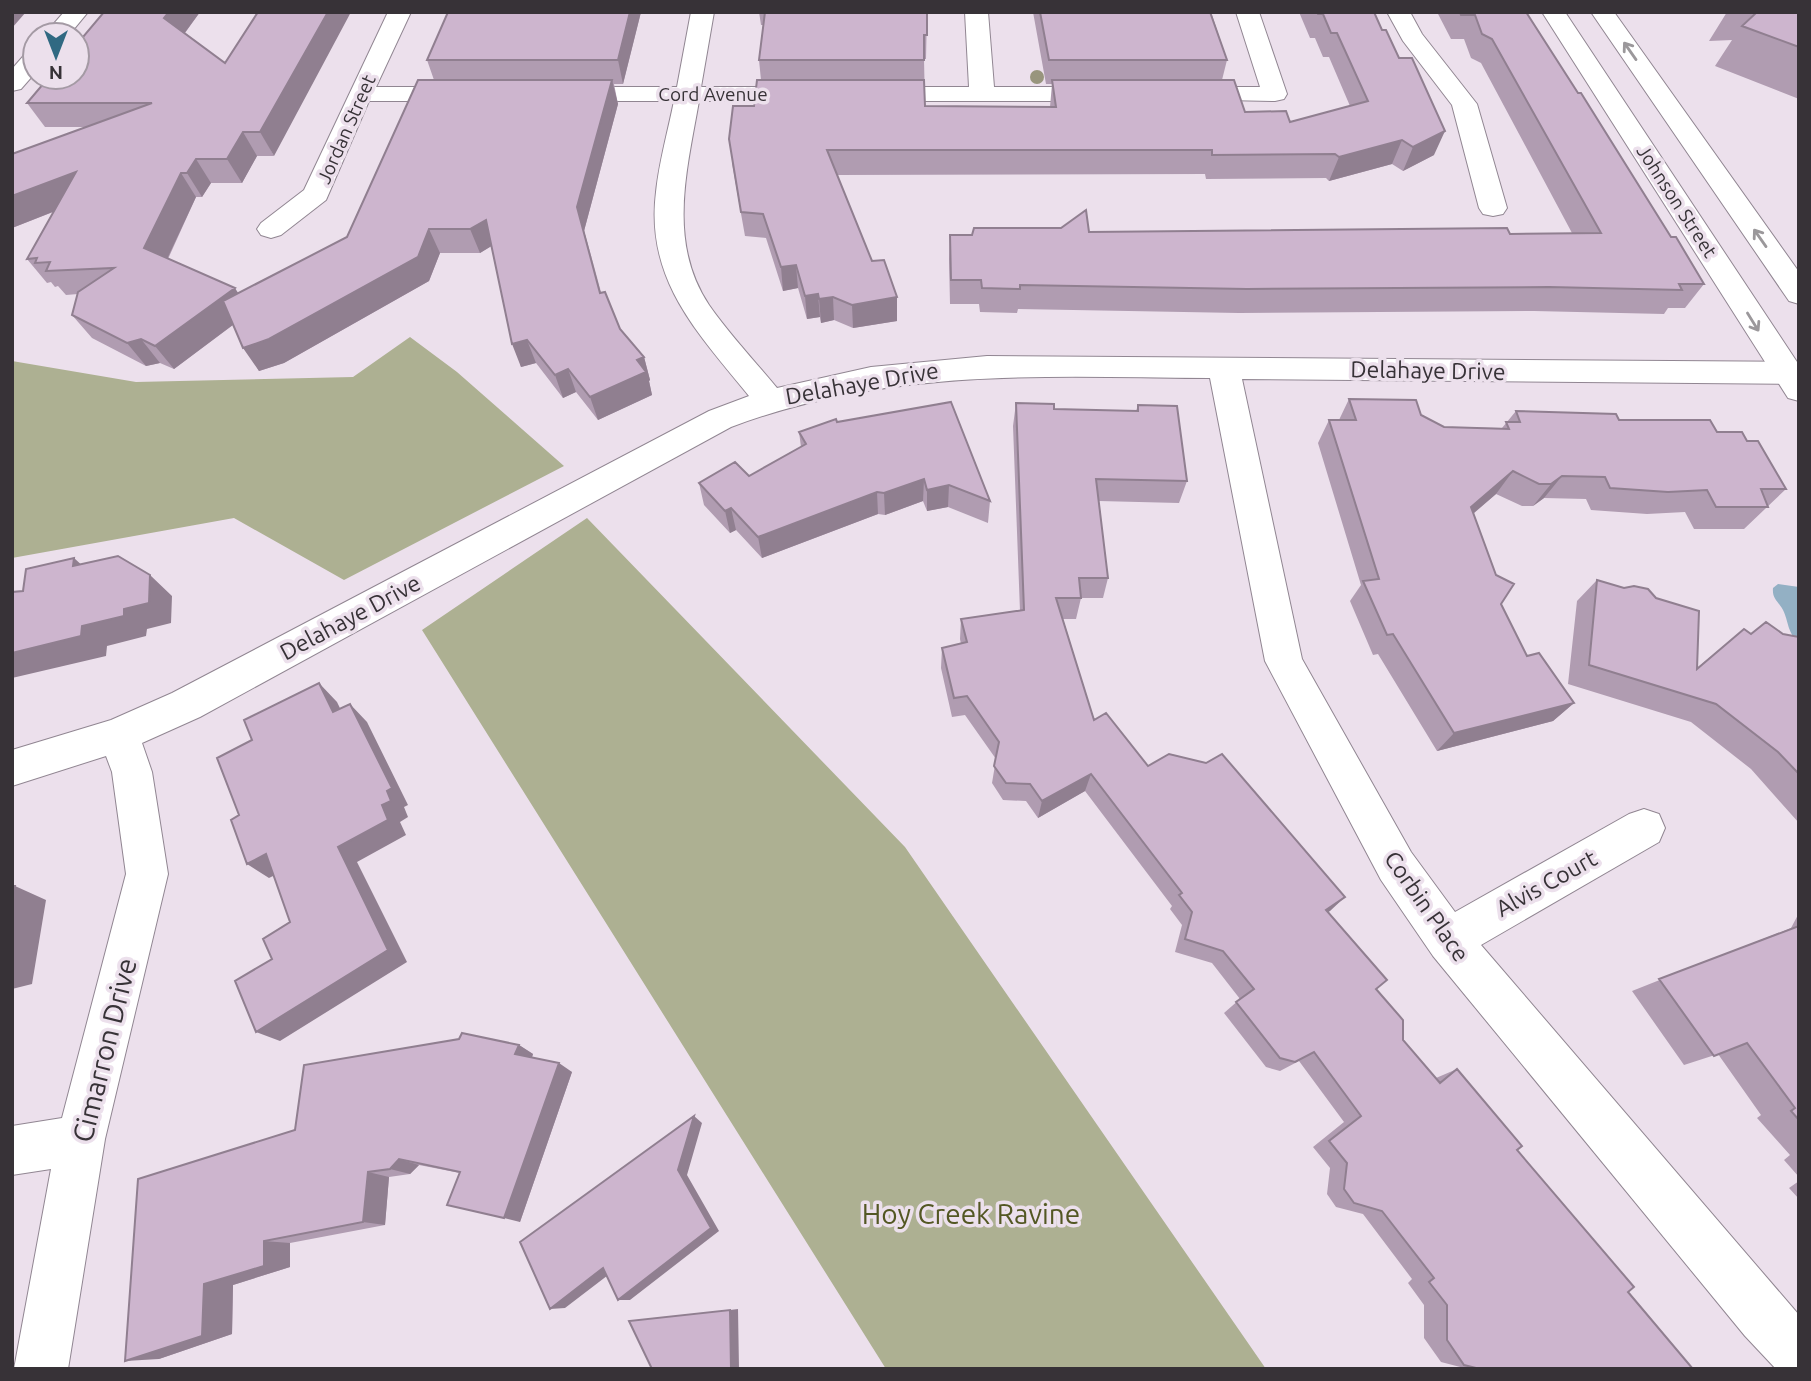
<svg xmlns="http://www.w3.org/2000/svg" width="1811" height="1381" viewBox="0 0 1811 1381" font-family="Ubuntu,sans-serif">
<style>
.forest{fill:#adb092}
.water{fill:#93b0c4}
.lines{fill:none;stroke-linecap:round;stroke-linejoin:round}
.minor-casing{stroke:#918692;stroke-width:2}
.major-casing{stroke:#918692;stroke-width:2}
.minor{fill:#fff;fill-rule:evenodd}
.major{fill:#fff;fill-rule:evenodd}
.tree{fill:#98957d}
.wall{fill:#b09cb1}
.shaded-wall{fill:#907f90}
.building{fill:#cdb5ce;stroke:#907f90;stroke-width:2}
.oneway{stroke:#9b989b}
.labels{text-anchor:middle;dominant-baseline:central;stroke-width:7;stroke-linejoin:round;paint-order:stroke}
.far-street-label{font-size:19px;fill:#373237;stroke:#ece0ec}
.street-label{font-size:23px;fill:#373237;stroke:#ece0ec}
.near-street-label{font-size:28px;fill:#373237;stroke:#ece0ec}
.near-park-label{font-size:28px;fill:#535723;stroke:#ece0ec}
</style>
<rect width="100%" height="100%" fill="#ece0ec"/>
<!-- forest -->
<path class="forest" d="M 410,337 L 457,372 L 564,466 L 344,580 L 234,518 L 12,558 L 12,361 L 136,382 L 353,377 Z
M 587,518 L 905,847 L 1266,1369 L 886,1369 L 422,630 Z"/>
<!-- water -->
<path class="water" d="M 1778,584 L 1799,587 L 1799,642 C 1787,633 1789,622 1783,610 C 1778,601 1772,599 1773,588 Z"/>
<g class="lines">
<defs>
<path id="minor" d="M 64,12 L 88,12 L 69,35 L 44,35 Z
M 388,12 L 411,12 L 376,87 L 463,87 L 472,89 L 475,94 L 472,99 L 463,101 L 369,101 L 326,200 L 281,235 L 271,238 L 261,235 L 257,229 L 261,223 L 304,190 Z
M 691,12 L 714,12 L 701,87 L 806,87 L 815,89 L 818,94 L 815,99 L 806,101 L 699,101 C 687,170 667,242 709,305 C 729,334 754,360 777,388 L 871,367 L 987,356 L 1799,362 L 1799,384 L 1242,379 L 1302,659 L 1411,852 L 1455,912 L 1629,814 L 1644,809 L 1659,814 L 1665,828 L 1659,842 L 1481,945 L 1799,1315 L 1799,1369 L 1776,1369 L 1745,1336 L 1433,956 L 1381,880 L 1265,661 L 1210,378 C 1044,377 890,367 731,427 L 200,717 L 142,743 L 152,772 L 168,874 L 105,1139 L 68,1369 L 14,1369 L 51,1169 L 12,1175 L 12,1126 L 62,1118 L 126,874 L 112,772 L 106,756 L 12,786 L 12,750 L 111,720 L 172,693 L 709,411 L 749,396 C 698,333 645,280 656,192 C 659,162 668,131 674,101 L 565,101 L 556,99 L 553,94 L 556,89 L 565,87 L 677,87 Z
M 965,12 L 988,12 L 994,87 L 1103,87 L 1112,89 L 1115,94 L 1112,99 L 1103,101 L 873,101 L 864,99 L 861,94 L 864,89 L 873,87 L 969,87 Z
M 1236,12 L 1259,12 L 1287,94 L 1284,99 L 1275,101 L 1179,99 L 1176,94 L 1179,89 L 1188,87 L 1260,87 Z
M 1387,12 L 1410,12 L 1422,34 L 1477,104 L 1507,208 L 1503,214 L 1493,216 L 1483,214 L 1479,208 L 1452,105 L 1403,41 Z
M 35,51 L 35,73 L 21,89 L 12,91 L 12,69 L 26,53 Z"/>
<path id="major" d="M 1542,12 L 1565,12 L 1799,365 L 1799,401 L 1788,398 Z
M 1591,12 L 1614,12 L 1799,272 L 1799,304 L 1789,301 Z"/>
</defs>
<!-- minor casing -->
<use href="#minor" class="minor-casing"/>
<!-- major casing -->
<use href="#major" class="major-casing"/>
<!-- minor -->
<use href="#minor" class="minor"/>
<!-- major -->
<use href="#major" class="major"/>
</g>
<!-- trees -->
<circle class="tree" cx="1037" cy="77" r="7"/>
<!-- wall -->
<path class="wall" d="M 104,12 L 200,12 L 185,33 L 225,63 L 274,156 L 257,156 L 242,183 L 211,183 L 202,197 L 196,197 L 168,259 L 238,293 L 347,237 L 434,80 L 427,60 L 641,12 L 623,84 L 614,84 L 618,104 L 584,231 L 601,293 L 620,329 L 644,357 L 650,380 L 649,381 L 652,395 L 598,420 L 576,392 L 563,398 L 536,363 L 521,367 L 491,246 L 480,253 L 440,253 L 429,281 L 284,363 L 259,371 L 233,325 L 174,369 L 160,363 L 146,366 L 92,338 L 72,315 L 78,294 L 66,295 L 58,286 L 55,287 L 51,282 L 47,283 L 27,259 L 53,212 L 12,228 L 12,154 L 86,127 L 45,127 L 27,103 Z
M 759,12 L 927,12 L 926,59 L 924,59 L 925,106 L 1050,107 L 1052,84 L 1046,84 L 1033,12 L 1211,12 L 1227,60 L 1222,80 L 1245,112 L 1290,122 L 1350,106 L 1329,57 L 1323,57 L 1315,38 L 1310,38 L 1299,12 L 1374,12 L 1434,155 L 1403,171 L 1392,164 L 1329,181 L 1326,178 L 1206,179 L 1205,174 L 836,175 L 872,261 L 897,297 L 897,321 L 853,328 L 834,320 L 821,323 L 820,317 L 807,319 L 798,288 L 783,291 L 766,238 L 745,236 L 732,163 L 754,106 L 761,80 L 759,60 L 763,25 L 761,25 Z
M 1437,12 L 1526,12 L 1671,237 L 1704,284 L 1685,308 L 1668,308 L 1664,314 L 1534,311 L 1239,313 L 1018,309 L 1017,313 L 980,312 L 979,304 L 950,304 L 949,259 L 950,235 L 1089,232 L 1510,234 L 1572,233 L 1481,63 L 1471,58 L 1464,39 L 1451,39 Z
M 1727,12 L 1799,12 L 1799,99 L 1715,66 L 1732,40 L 1709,41 Z
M 1349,399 L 1421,415 L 1444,427 L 1502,428 L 1516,411 L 1619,420 L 1717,432 L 1747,441 L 1786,489 L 1744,529 L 1694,529 L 1685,512 L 1647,514 L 1591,510 L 1586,499 L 1544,498 L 1533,506 L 1522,506 L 1496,494 L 1473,514 L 1501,604 L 1527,656 L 1574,703 L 1553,721 L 1437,751 L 1378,654 L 1373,655 L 1350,601 L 1361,585 L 1318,443 L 1329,420 L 1339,420 Z
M 1016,403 L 1054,409 L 1136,411 L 1138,405 L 1187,481 L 1179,503 L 1099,501 L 1108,578 L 1103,598 L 1081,598 L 1076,619 L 1063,619 L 1094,720 L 1148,766 L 1328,912 L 1376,989 L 1403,1040 L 1436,1078 L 1457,1069 L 1517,1150 L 1628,1292 L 1693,1369 L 1468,1369 L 1441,1362 L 1424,1338 L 1424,1305 L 1408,1283 L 1412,1279 L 1363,1214 L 1336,1207 L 1327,1194 L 1330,1168 L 1313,1147 L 1344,1122 L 1299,1061 L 1280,1071 L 1266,1067 L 1224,1013 L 1240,999 L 1212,963 L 1175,952 L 1182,925 L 1170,909 L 1172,906 L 1085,791 L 1038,818 L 1026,801 L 1003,800 L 992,783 L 996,759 L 965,715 L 952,717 L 941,668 L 942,648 L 961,644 L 960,639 L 961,619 L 1020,611 L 1013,426 Z
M 837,422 L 990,501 L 988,523 L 948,507 L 927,511 L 923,501 L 885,515 L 878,514 L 762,558 L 736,530 L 730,533 L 704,505 L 699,483 L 749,476 L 801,447 L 799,432 Z
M 1597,580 L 1697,668 L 1744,629 L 1751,634 L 1766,622 L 1783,634 L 1799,637 L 1799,823 L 1751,769 L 1691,722 L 1568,684 L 1577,601 Z
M 1799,913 L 1799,1177 L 1784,1160 L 1790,1155 L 1757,1118 L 1761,1115 L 1718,1054 L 1684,1065 L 1632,991 L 1791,928 Z
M 519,1045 L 533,1054 L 532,1057 L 572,1072 L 520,1222 L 460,1173 L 419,1165 L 410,1174 L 389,1177 L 385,1225 L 290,1243 L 290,1267 L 233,1285 L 232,1334 L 159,1359 L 295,1130 Z
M 1799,1181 L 1799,1199 L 1789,1188 Z"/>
<!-- shaded-wall -->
<path class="shaded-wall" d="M 12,12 L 26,12 L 12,28 Z
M 169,12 L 200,12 L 178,42 L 164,18 Z
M 328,12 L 351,12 L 274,156 L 260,132 Z
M 630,12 L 641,12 L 623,84 L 618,60 Z
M 612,80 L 618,104 L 584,231 L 608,316 L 577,207 Z
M 1445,131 L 1434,155 L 1403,171 L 1413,147 Z
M 243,132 L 257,156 L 242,183 L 227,159 Z
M 1402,140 L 1392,164 L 1329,181 L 1339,157 Z
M 196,159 L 211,183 L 202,197 L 187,173 Z
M 76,172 L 93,196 L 12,228 L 12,196 Z
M 181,173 L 196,197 L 161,272 L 144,248 Z
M 486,220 L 495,244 L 480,253 L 470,229 Z
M 429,229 L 440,253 L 429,281 L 284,363 L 259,371 L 243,348 Z
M 796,265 L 798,288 L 783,291 L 781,267 Z
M 235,288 L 250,312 L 174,369 L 155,346 Z
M 818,294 L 820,317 L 807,319 L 805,296 Z
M 833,297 L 834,320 L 821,323 L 819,299 Z
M 897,297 L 897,321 L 853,328 L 852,305 Z
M 141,339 L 160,363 L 146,366 L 127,343 Z
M 527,340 L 536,363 L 521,367 L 512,344 Z
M 644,357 L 650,380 L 649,381 L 652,395 L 598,420 L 590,397 L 637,360 Z
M 568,369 L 576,392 L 563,398 L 555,375 Z
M 1513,471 L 1496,494 L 1455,529 L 1471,507 Z
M 1562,476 L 1544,498 L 1533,506 L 1551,484 Z
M 924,479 L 923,501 L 885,515 L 884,493 Z
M 949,485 L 948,507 L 927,511 L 927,490 Z
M 877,492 L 878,514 L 762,558 L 758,537 Z
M 731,508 L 736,530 L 730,533 L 725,511 Z
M 74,558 L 97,579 L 73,566 Z
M 150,575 L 172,596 L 171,623 L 147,629 L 146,636 L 107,646 L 106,656 L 12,678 L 12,653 L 124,609 Z
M 319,683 L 337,702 L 351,731 L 333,712 Z
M 1574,703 L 1553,721 L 1437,751 L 1454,733 Z
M 350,704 L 367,722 L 408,805 L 404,807 L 408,817 L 400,822 L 406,835 L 357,862 L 407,962 L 280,1041 L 256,1032 L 338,847 L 382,805 Z
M 1091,774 L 1085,791 L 1038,818 L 1042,801 Z
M 266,854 L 287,869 L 269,878 L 247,864 Z
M 15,886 L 46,900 L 32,984 L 12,989 L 12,902 Z
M 1345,897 L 1330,911 L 1311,923 L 1326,910 Z
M 519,1045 L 533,1054 L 530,1063 L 515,1054 Z
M 559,1063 L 572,1072 L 520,1222 L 504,1218 Z
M 694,1116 L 702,1123 L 687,1175 L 719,1231 L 630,1300 L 618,1300 L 678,1170 Z
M 399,1159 L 419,1165 L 410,1174 L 390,1169 Z
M 368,1172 L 389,1177 L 385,1225 L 363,1222 Z
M 264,1241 L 290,1243 L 290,1267 L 233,1285 L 232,1334 L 159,1359 L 125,1361 L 204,1284 Z
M 603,1268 L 616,1269 L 565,1308 L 550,1309 Z
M 738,1309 L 739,1369 L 731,1369 L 730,1310 Z"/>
<!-- building -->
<path class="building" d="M 104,12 L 169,12 L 164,18 L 225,63 L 258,12 L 328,12 L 260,132 L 243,132 L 227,159 L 196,159 L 187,173 L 181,173 L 144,248 L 235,288 L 155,346 L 141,339 L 127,343 L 72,315 L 78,292 L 114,268 L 46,271 L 50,262 L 35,263 L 37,258 L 27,259 L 76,172 L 12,196 L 12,154 L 152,103 L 27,103 L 49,77 L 77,77 L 77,44 Z
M 448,12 L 630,12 L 618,60 L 427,60 Z
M 765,12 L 927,12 L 927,35 L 924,35 L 924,60 L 759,60 Z
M 1040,12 L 1210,12 L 1227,60 L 1049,60 Z
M 1317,12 L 1374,12 L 1382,30 L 1386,30 L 1399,58 L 1412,58 L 1445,131 L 1413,147 L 1402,140 L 1339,157 L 1335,154 L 1212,155 L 1212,150 L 827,150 L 872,261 L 884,260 L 897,297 L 852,305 L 833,297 L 819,299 L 818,294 L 805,296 L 796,265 L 781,267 L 763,214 L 741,212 L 729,139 L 733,106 L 754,106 L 757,80 L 924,80 L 925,106 L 1056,107 L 1052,80 L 1234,80 L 1245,112 L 1286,111 L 1290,122 L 1368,101 L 1337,33 L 1331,33 L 1323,14 L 1318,14 Z
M 1460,12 L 1526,12 L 1578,93 L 1581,93 L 1671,237 L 1676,237 L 1704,284 L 1679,284 L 1682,290 L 1549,287 L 1247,289 L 1020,285 L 1020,289 L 982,288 L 981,280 L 951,280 L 950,235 L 972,235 L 974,228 L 1061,228 L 1086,210 L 1089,232 L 1507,228 L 1510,234 L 1601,233 L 1492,39 L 1482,34 L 1475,15 L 1461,15 Z
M 1757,12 L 1799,12 L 1799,47 L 1742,26 Z
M 418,80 L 612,80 L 577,207 L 600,293 L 605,292 L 620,329 L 644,357 L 637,360 L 646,372 L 590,397 L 568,369 L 555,375 L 527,340 L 512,344 L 486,220 L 470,229 L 429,229 L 418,257 L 269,339 L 243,348 L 223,301 L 347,237 Z
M 1349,399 L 1416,400 L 1421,415 L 1444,427 L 1509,429 L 1506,422 L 1520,422 L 1516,411 L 1616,414 L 1619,420 L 1710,420 L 1717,432 L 1742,432 L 1747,441 L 1758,441 L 1786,489 L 1761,489 L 1768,507 L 1716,507 L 1707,490 L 1668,492 L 1610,488 L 1605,477 L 1562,476 L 1551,484 L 1539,484 L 1513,471 L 1471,507 L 1496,575 L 1514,584 L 1501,604 L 1527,656 L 1539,653 L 1574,703 L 1454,733 L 1393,634 L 1387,635 L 1363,581 L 1379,579 L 1329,420 L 1356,420 Z
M 951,402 L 990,501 L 949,485 L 927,490 L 924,479 L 884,493 L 877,492 L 758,537 L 731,508 L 725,511 L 699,483 L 735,462 L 749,476 L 806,444 L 799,432 L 836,419 L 837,422 Z
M 1016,403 L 1054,404 L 1054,409 L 1138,411 L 1138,405 L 1177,406 L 1187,481 L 1096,479 L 1108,578 L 1079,578 L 1081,598 L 1056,598 L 1094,720 L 1106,713 L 1148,766 L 1169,754 L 1206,763 L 1222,754 L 1345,897 L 1326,910 L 1387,980 L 1376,989 L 1403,1020 L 1403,1040 L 1440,1083 L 1457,1069 L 1522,1146 L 1517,1150 L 1634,1287 L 1628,1292 L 1693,1369 L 1480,1369 L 1464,1365 L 1447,1340 L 1447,1305 L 1429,1282 L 1434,1278 L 1382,1211 L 1354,1203 L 1344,1189 L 1347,1163 L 1329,1141 L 1361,1116 L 1314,1052 L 1295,1062 L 1280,1058 L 1236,1002 L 1254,989 L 1223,951 L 1185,939 L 1192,912 L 1179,895 L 1182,893 L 1091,774 L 1042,801 L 1030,784 L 1006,783 L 994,766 L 999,742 L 967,696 L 954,698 L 942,648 L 967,642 L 961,619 L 1024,610 Z
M 118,556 L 150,575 L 149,603 L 124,609 L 124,616 L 82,626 L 81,636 L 12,653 L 12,592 L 23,591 L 26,569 L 74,558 L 73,566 Z
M 1597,580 L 1624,588 L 1634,586 L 1648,589 L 1656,598 L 1699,611 L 1697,669 L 1744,629 L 1751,634 L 1766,622 L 1783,634 L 1799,637 L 1799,774 L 1778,752 L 1716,704 L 1589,665 Z
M 319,683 L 333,712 L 350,704 L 392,788 L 387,791 L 391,801 L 382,805 L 388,820 L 338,847 L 388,950 L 256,1032 L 235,981 L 272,959 L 263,939 L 290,922 L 266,854 L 247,864 L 231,820 L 239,815 L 217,758 L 252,740 L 244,720 Z
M 12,886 L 15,886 L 12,902 Z
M 1799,926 L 1799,1120 L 1791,1111 L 1795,1108 L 1747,1043 L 1714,1056 L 1659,979 Z
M 462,1033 L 519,1045 L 515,1054 L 559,1063 L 504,1218 L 447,1205 L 460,1172 L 399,1159 L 390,1169 L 368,1172 L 363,1222 L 264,1241 L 264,1266 L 204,1284 L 202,1336 L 125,1361 L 138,1179 L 295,1130 L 304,1065 L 459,1039 Z
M 694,1116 L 678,1170 L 711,1228 L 618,1300 L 603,1268 L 550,1309 L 520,1242 Z
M 730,1310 L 731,1369 L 652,1369 L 629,1321 Z"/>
<!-- one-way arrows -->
<defs><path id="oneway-shaft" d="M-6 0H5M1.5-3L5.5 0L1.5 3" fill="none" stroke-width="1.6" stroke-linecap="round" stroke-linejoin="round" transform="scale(1.75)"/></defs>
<g class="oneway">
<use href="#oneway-shaft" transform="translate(1630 51) rotate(-125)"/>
<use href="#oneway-shaft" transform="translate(1760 238) rotate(-125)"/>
<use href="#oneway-shaft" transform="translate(1753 322) rotate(58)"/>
</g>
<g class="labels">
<!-- far-street labels -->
<g class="far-street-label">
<text x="713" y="94">Cord Avenue</text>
<text transform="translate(346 129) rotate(-66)">Jordan Street</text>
<text transform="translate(1677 201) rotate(57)">Johnson Street</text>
</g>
<!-- street labels -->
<g class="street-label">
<text transform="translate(1428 370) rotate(1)">Delahaye Drive</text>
<text transform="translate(862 383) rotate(-10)">Delahaye Drive</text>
<text transform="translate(350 617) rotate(-28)">Delahaye Drive</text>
<text transform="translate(1546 883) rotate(-29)">Alvis Court</text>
<text transform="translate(1427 906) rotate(55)">Corbin Place</text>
</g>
<!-- near-street labels -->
<g class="near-street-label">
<text transform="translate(104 1050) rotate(-76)">Cimarron Drive</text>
</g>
<!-- near-park labels -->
<g class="near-park-label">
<text x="971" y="1213">Hoy Creek Ravine</text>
</g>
</g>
<!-- border -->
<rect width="1811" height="1381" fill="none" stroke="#373237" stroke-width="28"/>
<!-- north arrow -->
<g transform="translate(56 56) rotate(180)"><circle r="33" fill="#ece0ec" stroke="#a49aa4" stroke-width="2"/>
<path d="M0-5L12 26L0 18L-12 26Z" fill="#306982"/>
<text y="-10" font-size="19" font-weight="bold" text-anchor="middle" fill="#373237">N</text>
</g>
</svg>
